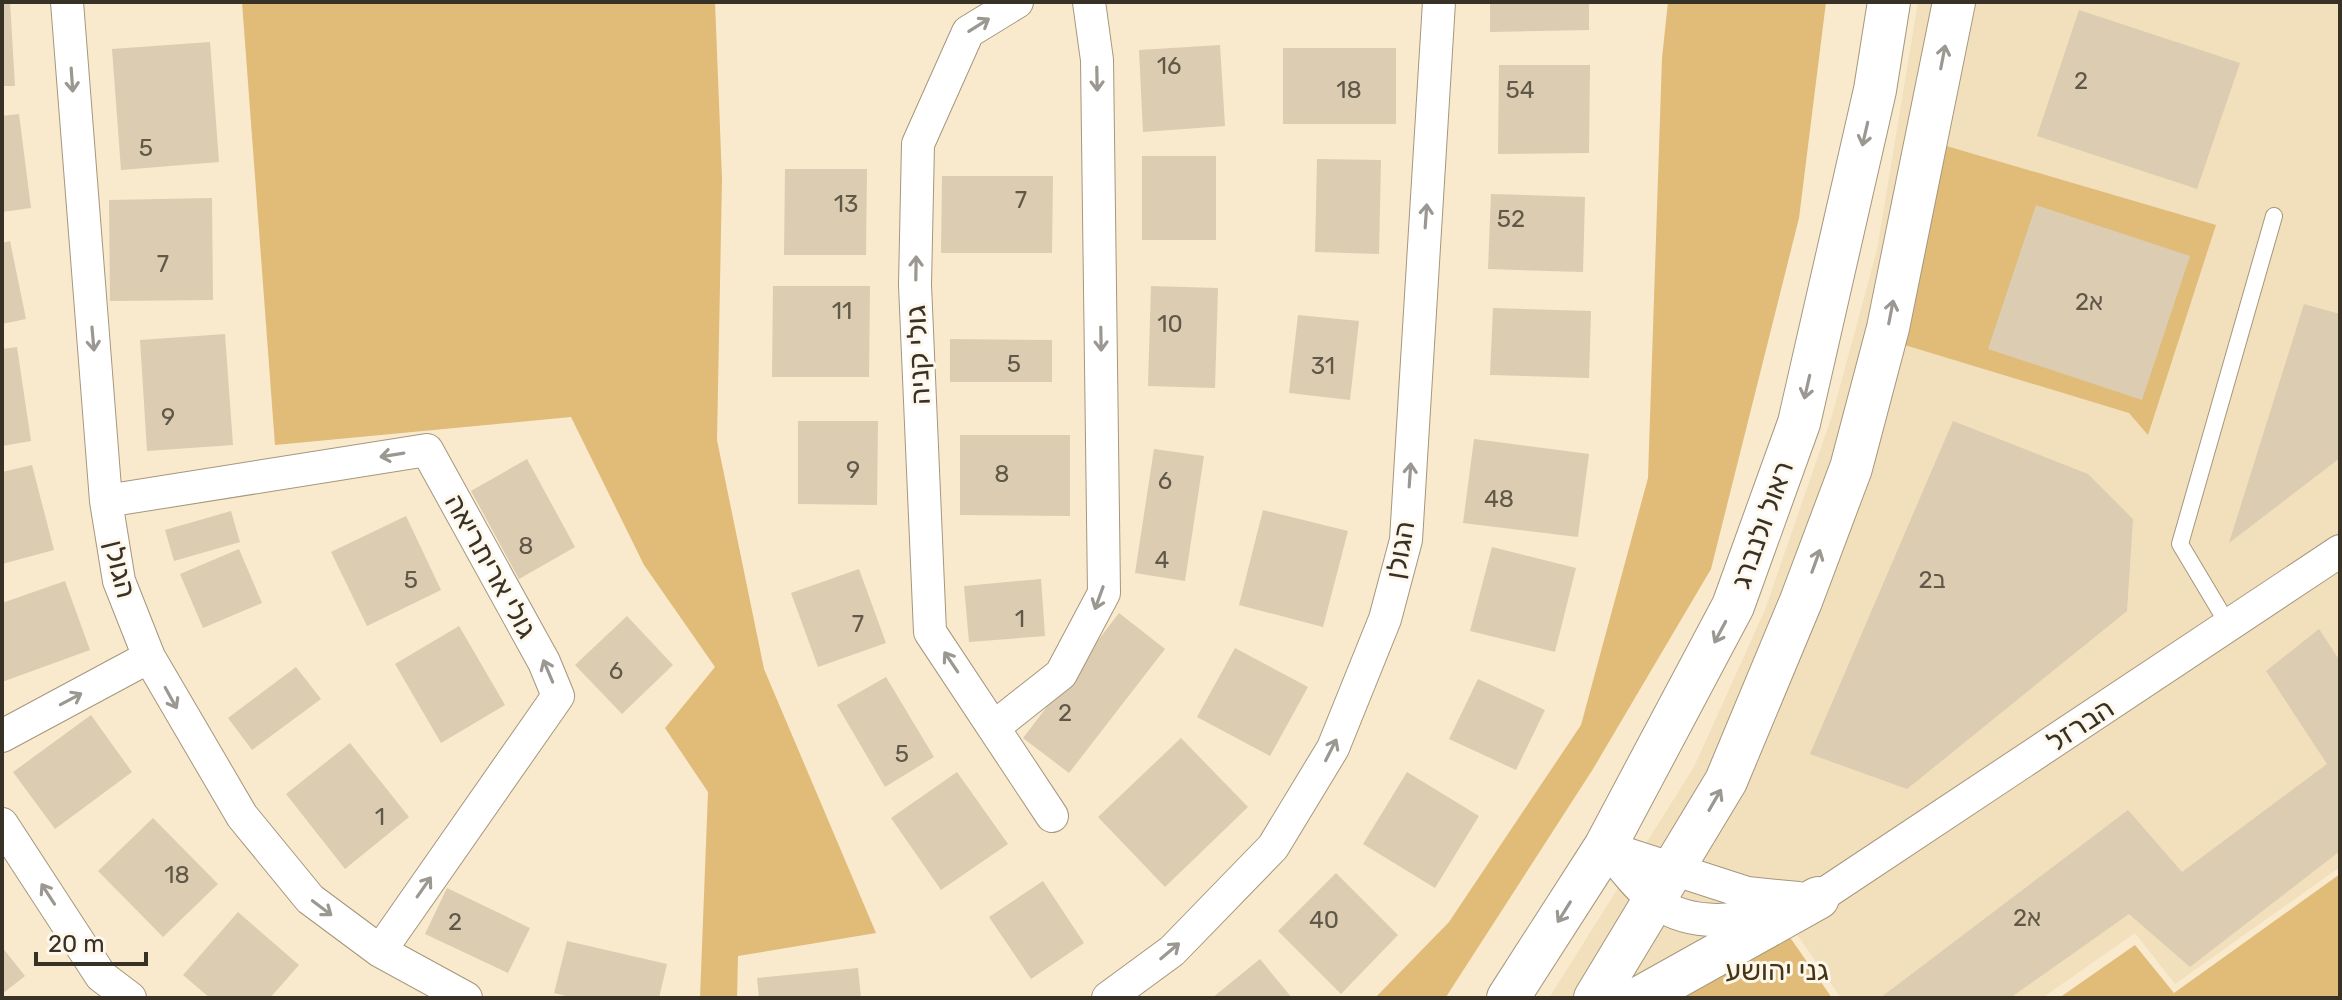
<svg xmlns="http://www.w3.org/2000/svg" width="2342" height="1000" viewBox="0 0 2342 1000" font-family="Rubik,'Noto Sans Hebrew',sans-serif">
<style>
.built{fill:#f2dfbc}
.green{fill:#e1bb78}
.building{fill:#dcccb1}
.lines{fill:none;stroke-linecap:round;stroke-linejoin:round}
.service-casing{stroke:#a5977d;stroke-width:18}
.minor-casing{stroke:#a5977d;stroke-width:34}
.tertiary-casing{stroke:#a5977d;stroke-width:44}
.service{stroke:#fff;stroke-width:16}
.minor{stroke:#fff;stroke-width:32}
.tertiary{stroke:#fff;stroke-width:42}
.oneway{stroke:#9b9892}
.labels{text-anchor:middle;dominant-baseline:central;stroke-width:6;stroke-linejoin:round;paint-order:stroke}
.number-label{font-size:24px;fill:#605849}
.street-label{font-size:28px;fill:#373126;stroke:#fef7ec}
.park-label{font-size:28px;fill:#463514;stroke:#fef7ec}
</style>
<rect width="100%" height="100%" fill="#f9e9cd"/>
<!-- built -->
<path class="built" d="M 1918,2 L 2340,2 L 2340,867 L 2175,984 L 2135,933 L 2042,998 L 1841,998 L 1792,927 L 1581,998 L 1549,998 L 1694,767 L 1765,610 L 1832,416 L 1877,250 Z"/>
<!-- green -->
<path class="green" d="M 242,2 L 715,2 L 722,179 L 717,440 L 764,669 L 876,933 L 738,956 L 737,998 L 700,998 L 708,792 L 665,728 L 715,667 L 644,565 L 571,417 L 275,445 Z
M 1668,2 L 1826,2 L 1799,218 L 1711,569 L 1593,769 L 1446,997 L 1375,998 L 1449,922 L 1581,725 L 1648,478 L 1662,58 Z
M 1926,140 L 2216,225 L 2148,435 L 2129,413 L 1898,343 Z
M 2340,874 L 2340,998 L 2059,998 L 2135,945 L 2174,993 Z
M 1787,933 L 1832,998 L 1660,998 Z"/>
<!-- building -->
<path class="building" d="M 2,2 L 10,2 L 15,86 L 2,86 Z
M 1490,2 L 1589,2 L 1589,30 L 1490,32 Z
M 2079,10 L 2240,63 L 2197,189 L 2037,136 Z
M 210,42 L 219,162 L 121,170 L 112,49 Z
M 1220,45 L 1225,126 L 1143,132 L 1139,50 Z
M 1283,48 L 1396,48 L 1396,124 L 1283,124 Z
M 1499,65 L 1590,65 L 1589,153 L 1498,154 Z
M 19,114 L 31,208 L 2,212 L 2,116 Z
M 1142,156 L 1216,156 L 1216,240 L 1142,240 Z
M 1317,159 L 1381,160 L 1379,254 L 1315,252 Z
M 785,169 L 867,169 L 866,255 L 784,255 Z
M 942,176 L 1053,176 L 1052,253 L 941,253 Z
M 1491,194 L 1585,197 L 1583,272 L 1488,269 Z
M 212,198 L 213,300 L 110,301 L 109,200 Z
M 2036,205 L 2190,256 L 2142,400 L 1988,349 Z
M 10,241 L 26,319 L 2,324 L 2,243 Z
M 773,286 L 870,286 L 869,377 L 772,377 Z
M 1151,286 L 1218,288 L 1215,388 L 1148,386 Z
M 2304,304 L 2340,314 L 2340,458 L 2229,543 Z
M 1493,308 L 1591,311 L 1589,378 L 1490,375 Z
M 1298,315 L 1359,321 L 1350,400 L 1289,393 Z
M 225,334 L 233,445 L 147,451 L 140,340 Z
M 950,339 L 1052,340 L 1052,382 L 950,382 Z
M 17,347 L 31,441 L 2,446 L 2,349 Z
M 798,421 L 878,421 L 877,505 L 798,504 Z
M 1953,421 L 2088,474 L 2133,519 L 2127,611 L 1907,789 L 1810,754 Z
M 960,435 L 1070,435 L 1070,516 L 960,515 Z
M 1474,439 L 1589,454 L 1578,537 L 1463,523 Z
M 1154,449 L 1204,456 L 1185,581 L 1135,573 Z
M 527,459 L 575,547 L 519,579 L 471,491 Z
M 32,465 L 54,550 L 2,564 L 2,472 Z
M 1263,510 L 1348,531 L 1323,627 L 1239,605 Z
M 231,511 L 240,542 L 174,561 L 165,530 Z
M 406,516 L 441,590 L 367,626 L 331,552 Z
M 1492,547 L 1576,568 L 1555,652 L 1470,631 Z
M 239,549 L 262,603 L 203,628 L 180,574 Z
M 859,569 L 886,643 L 818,667 L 791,593 Z
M 1041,579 L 1045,636 L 969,642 L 964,586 Z
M 65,581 L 90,650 L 2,682 L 2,603 Z
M 1119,613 L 1165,649 L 1069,773 L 1023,738 Z
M 627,616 L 673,665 L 622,714 L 575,665 Z
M 459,626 L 505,705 L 441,743 L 395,664 Z
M 2319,629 L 2340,661 L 2340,851 L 2190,967 L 2129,914 L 2010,998 L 1880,998 L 2128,810 L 2182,872 L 2327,764 L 2266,671 Z
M 1235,648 L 1308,687 L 1270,756 L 1197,717 Z
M 296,667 L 321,699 L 252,750 L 228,718 Z
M 886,677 L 934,757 L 885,787 L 837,705 Z
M 1478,679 L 1545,710 L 1516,770 L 1449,739 Z
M 91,715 L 132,772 L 55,829 L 13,772 Z
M 1181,738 L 1248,807 L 1165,887 L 1098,817 Z
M 350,743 L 409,817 L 345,869 L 286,794 Z
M 957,772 L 1008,844 L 941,890 L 891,818 Z
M 1407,772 L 1479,816 L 1435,888 L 1363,844 Z
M 153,818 L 218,884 L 163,937 L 98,871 Z
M 1336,873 L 1398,935 L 1341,994 L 1278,931 Z
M 1043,881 L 1084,943 L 1031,979 L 989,917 Z
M 447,888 L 530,928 L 508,973 L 425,934 Z
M 238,912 L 299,965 L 270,998 L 210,998 L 183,975 Z
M 567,941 L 667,964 L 659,998 L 574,998 L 554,993 Z
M 2,947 L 25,976 L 2,994 Z
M 1260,959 L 1292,998 L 1212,998 Z
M 858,968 L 861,998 L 759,998 L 757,978 Z"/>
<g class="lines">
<defs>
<path id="service" d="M 2229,626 L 2180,544 L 2274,216"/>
<path id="minor" d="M 67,2 L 106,501 L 119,581 L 149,657 L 242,816 L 310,899 L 380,951 L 466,998
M 1017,2 L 968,32 L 918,144 L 915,285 L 930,632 L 1052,816
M 106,501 L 427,450 L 544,662 L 558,696 L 380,951
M 994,727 L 1061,674 L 1104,593 L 1097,60 L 1089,2
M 2,736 L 149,657
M 2,824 L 101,976 L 130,998
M 1605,847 C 1621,864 1637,888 1656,902 C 1702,936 1770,914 1818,898 L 2340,551
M 1605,847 L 1747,893 L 1798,898
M 1108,998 L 1172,951 L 1273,847 L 1333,748 L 1385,619 L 1406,540 L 1439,2"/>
<path id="tertiary" d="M 1508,998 L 1605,847 L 1733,606 L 1799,423 L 1875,90 L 1889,2
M 1595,998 L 1726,781 L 1801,601 L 1851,468 L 1888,328 L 1954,2
M 1639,998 L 1818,898"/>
</defs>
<!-- service casing -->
<use href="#service" class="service-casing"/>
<!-- minor casing -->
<use href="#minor" class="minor-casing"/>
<!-- tertiary casing -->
<use href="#tertiary" class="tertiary-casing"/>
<!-- service -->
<use href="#service" class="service"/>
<!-- minor -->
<use href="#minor" class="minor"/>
<!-- tertiary -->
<use href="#tertiary" class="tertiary"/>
</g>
<!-- one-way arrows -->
<defs><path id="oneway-shaft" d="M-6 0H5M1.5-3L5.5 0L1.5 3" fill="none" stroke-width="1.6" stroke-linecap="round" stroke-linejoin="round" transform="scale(2)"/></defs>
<g class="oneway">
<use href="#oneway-shaft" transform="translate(979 25) rotate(-32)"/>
<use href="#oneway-shaft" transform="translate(1943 57) rotate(-79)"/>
<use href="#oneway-shaft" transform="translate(1097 79) rotate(89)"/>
<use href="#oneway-shaft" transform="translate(72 80) rotate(86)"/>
<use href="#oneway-shaft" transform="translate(1865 134) rotate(103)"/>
<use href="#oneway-shaft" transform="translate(1426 216) rotate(-86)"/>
<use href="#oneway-shaft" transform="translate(916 268) rotate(-89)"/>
<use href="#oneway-shaft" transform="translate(1891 312) rotate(-79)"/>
<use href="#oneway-shaft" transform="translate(93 339) rotate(85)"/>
<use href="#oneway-shaft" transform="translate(1101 339) rotate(89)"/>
<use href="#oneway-shaft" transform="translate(1807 387) rotate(103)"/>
<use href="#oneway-shaft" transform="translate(392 455) rotate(171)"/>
<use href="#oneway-shaft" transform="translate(1410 475) rotate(-86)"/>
<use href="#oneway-shaft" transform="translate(1816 561) rotate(-70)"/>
<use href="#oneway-shaft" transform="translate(1099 598) rotate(110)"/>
<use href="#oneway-shaft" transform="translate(1720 632) rotate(118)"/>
<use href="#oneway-shaft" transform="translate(951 662) rotate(-124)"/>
<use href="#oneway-shaft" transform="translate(548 671) rotate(-113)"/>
<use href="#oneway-shaft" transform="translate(171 698) rotate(61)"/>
<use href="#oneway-shaft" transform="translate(71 699) rotate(-28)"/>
<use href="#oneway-shaft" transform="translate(1331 750) rotate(-63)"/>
<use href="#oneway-shaft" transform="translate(1715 800) rotate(-60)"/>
<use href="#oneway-shaft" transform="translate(424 887) rotate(-55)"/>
<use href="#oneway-shaft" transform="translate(48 894) rotate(-123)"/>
<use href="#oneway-shaft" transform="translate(322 908) rotate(37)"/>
<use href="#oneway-shaft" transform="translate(1564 912) rotate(122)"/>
<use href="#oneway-shaft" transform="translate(1170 951) rotate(-40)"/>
</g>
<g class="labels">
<!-- number labels -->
<g class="number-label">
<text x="1169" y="66">16</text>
<text x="2081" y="81">2</text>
<text x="1349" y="90">18</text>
<text x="1520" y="90">54</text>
<text x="146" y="148">5</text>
<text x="1021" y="200">7</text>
<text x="846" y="204">13</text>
<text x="1511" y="219">52</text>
<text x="163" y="264">7</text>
<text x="2089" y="302">2א</text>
<text x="842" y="311">11</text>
<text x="1170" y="324">10</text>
<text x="1014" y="364">5</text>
<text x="1323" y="366">31</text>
<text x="168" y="417">9</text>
<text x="853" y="470">9</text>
<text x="1002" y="474">8</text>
<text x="1165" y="481">6</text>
<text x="1499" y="499">48</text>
<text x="526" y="546">8</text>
<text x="1162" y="560">4</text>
<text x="411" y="580">5</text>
<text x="1932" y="580">2ב</text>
<text x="1020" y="619">1</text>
<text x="858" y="624">7</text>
<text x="616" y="671">6</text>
<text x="1065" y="713">2</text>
<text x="902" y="754">5</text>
<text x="380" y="817">1</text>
<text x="177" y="875">18</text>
<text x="2027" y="918">2א</text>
<text x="1324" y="920">40</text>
<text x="455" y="922">2</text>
</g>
<!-- street labels -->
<g class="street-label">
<text transform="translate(918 355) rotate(-93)">גולי קניה</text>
<text transform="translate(1762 525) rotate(-70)">ראול ולנברג</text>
<text transform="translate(1400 550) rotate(-80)">הגולן</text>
<text transform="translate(491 566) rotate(61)">גולי אריתריאה</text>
<text transform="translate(120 569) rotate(76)">הגולן</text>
<text transform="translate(2080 725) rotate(-33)">הברזל</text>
</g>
<!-- park labels -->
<g class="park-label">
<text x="1777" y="970">גני יהושע</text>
</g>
</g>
<!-- border -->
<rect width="2342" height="1000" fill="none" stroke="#373126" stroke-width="8"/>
<!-- scale -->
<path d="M36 952v12h110v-12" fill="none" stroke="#373126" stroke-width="4"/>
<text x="48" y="952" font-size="24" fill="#373126" stroke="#fef7ec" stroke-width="6" paint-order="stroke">20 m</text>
</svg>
